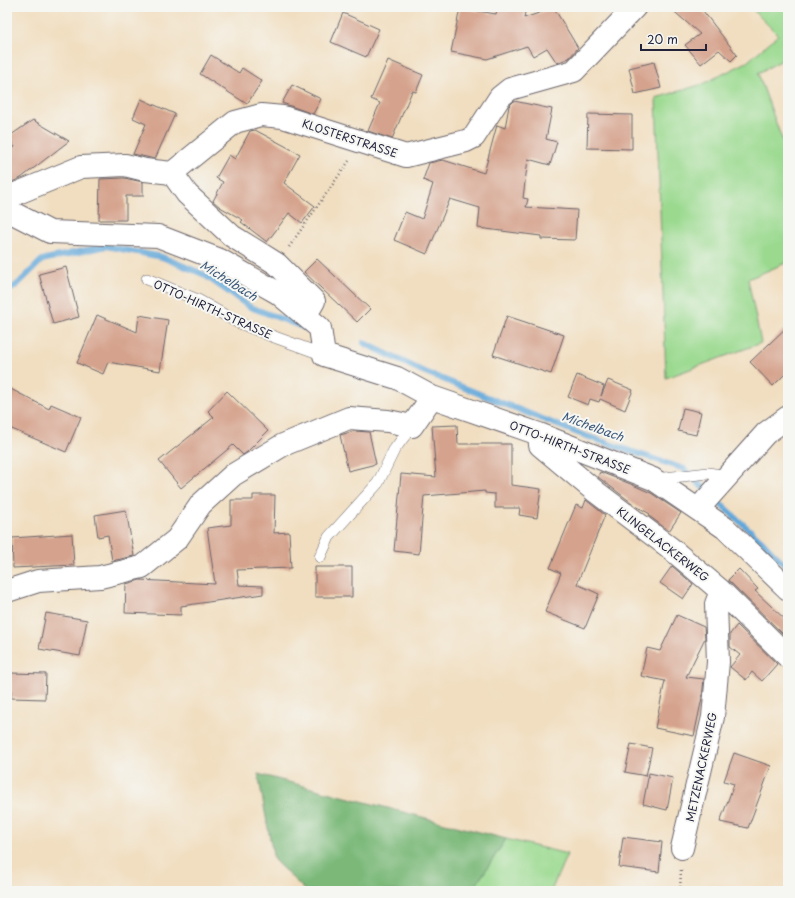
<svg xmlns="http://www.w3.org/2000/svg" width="795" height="898" viewBox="0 0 795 898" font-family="'Playpen Sans',sans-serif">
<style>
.green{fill:#9ad98e;stroke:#5e7e64}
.forest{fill:#7bb979;stroke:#4e6e5a}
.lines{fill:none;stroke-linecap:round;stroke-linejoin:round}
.stream{stroke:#63a8d9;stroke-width:6}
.building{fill:#d5a38d}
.lane-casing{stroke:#6a646a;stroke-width:12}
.street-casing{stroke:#6a646a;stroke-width:24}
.path{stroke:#6a646a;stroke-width:2.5;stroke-dasharray:1 3;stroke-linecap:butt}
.lane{stroke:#fff;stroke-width:11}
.street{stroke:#fff;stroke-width:22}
.labels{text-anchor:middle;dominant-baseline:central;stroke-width:4;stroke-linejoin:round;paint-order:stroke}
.street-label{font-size:11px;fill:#22223b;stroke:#f6f6f2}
.water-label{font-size:12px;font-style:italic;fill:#3c587a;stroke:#f6f6f2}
</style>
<rect width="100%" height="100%" fill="#f6f6f2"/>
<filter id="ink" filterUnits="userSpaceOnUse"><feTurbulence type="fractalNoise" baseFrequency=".025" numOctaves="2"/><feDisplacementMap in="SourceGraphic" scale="8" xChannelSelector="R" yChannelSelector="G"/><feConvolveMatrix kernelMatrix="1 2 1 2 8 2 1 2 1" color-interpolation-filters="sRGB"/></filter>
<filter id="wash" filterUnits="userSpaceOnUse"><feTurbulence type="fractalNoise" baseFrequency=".012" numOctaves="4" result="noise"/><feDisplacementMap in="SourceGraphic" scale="16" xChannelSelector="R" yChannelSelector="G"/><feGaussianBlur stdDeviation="0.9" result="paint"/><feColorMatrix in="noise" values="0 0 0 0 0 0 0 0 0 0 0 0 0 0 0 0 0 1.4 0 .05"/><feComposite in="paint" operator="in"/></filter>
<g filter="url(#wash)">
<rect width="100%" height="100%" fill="#f1dec0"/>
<!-- green -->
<path class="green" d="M 750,7 L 788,7 L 788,57 L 758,73 L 788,156 L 788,262 L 748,279 L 761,343 L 666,378 L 656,98 L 703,84 L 747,62 L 778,35 Z
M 506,839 L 567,854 L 551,891 L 472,891 Z"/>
<!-- forest -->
<path class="forest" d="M 258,774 L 506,839 L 472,891 L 306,891 L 274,860 Z"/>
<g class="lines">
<!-- stream -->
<path class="stream" d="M 7,292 L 18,284 L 42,260 L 106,246 L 162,257 L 203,274 L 250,307 L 308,329
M 364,343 L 420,370 L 580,434 L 684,469 L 717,501 L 763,542 L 788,569"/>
</g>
<g id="blocks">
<!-- building -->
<path class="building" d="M 498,7 L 526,7 L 524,18 L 554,8 L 578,48 L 569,58 L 557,63 L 547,48 L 533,56 L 527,46 L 487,59 L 451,52 L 460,8 L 496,14 Z
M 669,7 L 700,7 L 737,55 L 731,61 L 719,50 L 701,64 L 685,45 L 700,34 Z
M 343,13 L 379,29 L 366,57 L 331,42 Z
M 211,55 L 239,73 L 242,68 L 262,81 L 247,104 L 200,74 Z
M 388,60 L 423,75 L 416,92 L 412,91 L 392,139 L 368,131 L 380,103 L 371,99 Z
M 654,62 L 661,88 L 635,94 L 629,68 Z
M 292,85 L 321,99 L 313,114 L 282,103 Z
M 141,99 L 175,114 L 155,159 L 133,154 L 146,124 L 133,118 Z
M 514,101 L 552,109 L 546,139 L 557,142 L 550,165 L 528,159 L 523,198 L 528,199 L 526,207 L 577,210 L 575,240 L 541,239 L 541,236 L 478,228 L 480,208 L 450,199 L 427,254 L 394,240 L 405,212 L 422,219 L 433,184 L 423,180 L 429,163 L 443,160 L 484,173 L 497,125 L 505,128 L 509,106 Z
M 588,114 L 632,115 L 632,149 L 587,148 Z
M 33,120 L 69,141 L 21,178 L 7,184 L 7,153 L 15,147 L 8,137 Z
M 255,130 L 300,154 L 284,183 L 315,206 L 302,223 L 289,213 L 267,242 L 241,222 L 243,220 L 220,207 L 213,201 L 223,182 L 216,178 L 229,155 L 235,159 L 250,131 Z
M 124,178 L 143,182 L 143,196 L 126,196 L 126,220 L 99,220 L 100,179 Z
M 317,259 L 370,309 L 357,322 L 304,272 Z
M 66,267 L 79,317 L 53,324 L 39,274 Z
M 97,315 L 137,332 L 139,315 L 168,320 L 160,371 L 108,362 L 103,374 L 77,363 Z
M 507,316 L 564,335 L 551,374 L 493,355 Z
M 788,326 L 788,371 L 773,386 L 750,362 Z
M 577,375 L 604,386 L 601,396 L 608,380 L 633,390 L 625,410 L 600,399 L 599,402 L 590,399 L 588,405 L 568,397 Z
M 7,387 L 49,409 L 51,404 L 81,417 L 66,452 L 7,427 Z
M 227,391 L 268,431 L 247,452 L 243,455 L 233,445 L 181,488 L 159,461 L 214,417 L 208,411 Z
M 683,408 L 701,412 L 696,435 L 678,431 Z
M 457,425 L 458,444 L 511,444 L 511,485 L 541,489 L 537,518 L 519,515 L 520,508 L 495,508 L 495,494 L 485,493 L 485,491 L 424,496 L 419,554 L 394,551 L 401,474 L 436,477 L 432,426 Z
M 355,431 L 369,432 L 376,464 L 348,471 L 340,435 Z
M 600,472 L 633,485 L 651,493 L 681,513 L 669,531 L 649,516 L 650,514 L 636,506 L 598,477 Z
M 253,495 L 275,495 L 274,533 L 289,532 L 291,568 L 237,570 L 239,585 L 263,586 L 263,594 L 181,606 L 181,615 L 125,613 L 126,584 L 140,580 L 215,584 L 207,528 L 231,525 L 231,500 L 253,500 Z
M 586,500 L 605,515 L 577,584 L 599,594 L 585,628 L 545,612 L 561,573 L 550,568 L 576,505 L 583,508 Z
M 126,510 L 134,556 L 112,561 L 108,535 L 98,537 L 95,515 Z
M 72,534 L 74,565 L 13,568 L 12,538 Z
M 672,566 L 693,584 L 683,599 L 660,583 Z
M 315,567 L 352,567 L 352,597 L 315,597 Z
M 739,569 L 758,589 L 755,591 L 788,622 L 788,639 L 728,580 Z
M 46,613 L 87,620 L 80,656 L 39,649 Z
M 677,615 L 704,627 L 705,638 L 686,677 L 704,679 L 702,698 L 694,736 L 655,728 L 665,681 L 641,676 L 647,648 L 660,651 Z
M 737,625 L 777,664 L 762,681 L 752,672 L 746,680 L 730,667 L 740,655 L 730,647 L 730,634 Z
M 11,673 L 46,674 L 45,699 L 11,698 Z
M 631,744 L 652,748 L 646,776 L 625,772 Z
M 734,753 L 771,766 L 748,828 L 720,822 L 734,784 L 724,781 Z
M 649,773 L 673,778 L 667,810 L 643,804 Z
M 623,837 L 662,842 L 659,872 L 619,867 Z"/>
</g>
</g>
<g filter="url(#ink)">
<use href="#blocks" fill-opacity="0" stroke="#6a646a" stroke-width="1"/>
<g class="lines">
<defs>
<path id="lane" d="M 147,279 L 198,300 L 237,322 L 269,335 L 324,355
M 656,479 L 708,473 L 727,476
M 320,557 L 329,537 L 378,483 L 394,450 L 412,426"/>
<path id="street" d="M 172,173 L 187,194 L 232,236 L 277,264 L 314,301 L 306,315
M 7,205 L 13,195 L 81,167 L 125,165 L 145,170 L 172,173 L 235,122 L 261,115 L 283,117 L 406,156 L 466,141 L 474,137 L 500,97 L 510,89 L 574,71 L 635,7
M 7,210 L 50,232 L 158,236 L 220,260 L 278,293 L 320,328 L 324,355 L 397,378 L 432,397 L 539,434 L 653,479 L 725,528 L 788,589
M 539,434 L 540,445 L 596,492 L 669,547 L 721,591 L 788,657
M 698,509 L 766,433 L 788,417
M 7,591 L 38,581 L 100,577 L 142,567 L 177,539 L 201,504 L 233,475 L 283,445 L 349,418 L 388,421 L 412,426 L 432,397
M 682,848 L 713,717 L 718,662 L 716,604 L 721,591"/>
</defs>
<!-- lane casing -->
<use href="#lane" class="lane-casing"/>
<!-- street casing -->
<use href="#street" class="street-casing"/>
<!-- path -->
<path class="path" d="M 289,247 L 349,161
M 680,891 L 681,870"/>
<!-- lane -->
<use href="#lane" class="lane"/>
<!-- street -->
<use href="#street" class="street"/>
</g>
</g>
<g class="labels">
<!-- street labels -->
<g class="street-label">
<text transform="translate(350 138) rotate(18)">KLOSTERSTRASSE</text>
<text transform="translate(213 309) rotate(24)">OTTO-HIRTH-STRASSE</text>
<text transform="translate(570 447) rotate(21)">OTTO-HIRTH-STRASSE</text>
<text transform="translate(663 544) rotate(38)">KLINGELACKERWEG</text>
<text transform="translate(701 767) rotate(-78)">METZENACKERWEG</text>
</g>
<!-- water labels -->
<g class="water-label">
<text transform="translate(229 280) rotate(32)">Michelbach</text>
<text transform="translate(593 426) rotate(20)">Michelbach</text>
</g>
</g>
<!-- margin -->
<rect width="795" height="898" fill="none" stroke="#f6f6f2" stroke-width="24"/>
<!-- scale -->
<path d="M641 44v6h65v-6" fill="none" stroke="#22223b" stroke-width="2"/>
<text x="647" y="44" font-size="12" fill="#22223b" stroke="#f6f6f2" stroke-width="3" paint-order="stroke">20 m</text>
</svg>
